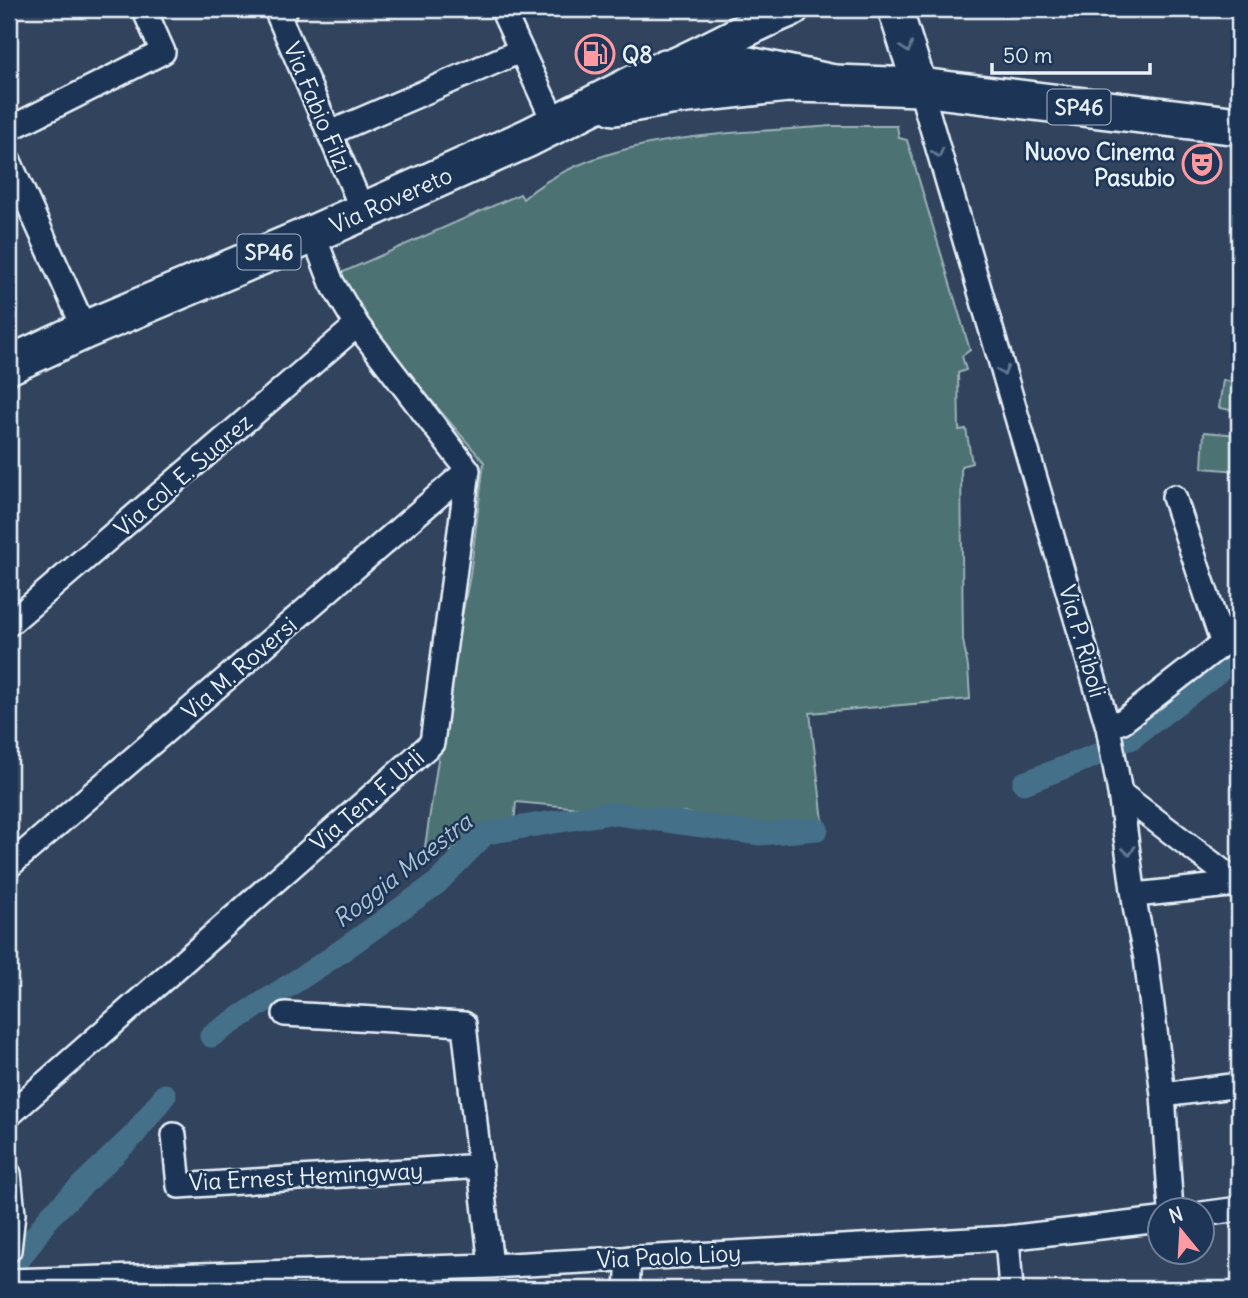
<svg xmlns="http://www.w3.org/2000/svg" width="1248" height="1298" viewBox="0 0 1248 1298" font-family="Delius,sans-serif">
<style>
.pitch{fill:#4d7273;stroke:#9ab2b6;stroke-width:2}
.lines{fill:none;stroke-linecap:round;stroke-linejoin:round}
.canal{stroke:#446f89;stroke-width:23}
.street-casing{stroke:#e8f1f8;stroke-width:28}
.secondary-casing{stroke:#e8f1f8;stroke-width:38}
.primary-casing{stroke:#e8f1f8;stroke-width:42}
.street{stroke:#1d3557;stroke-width:23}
.secondary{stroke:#1d3557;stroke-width:33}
.primary{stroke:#1d3557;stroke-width:37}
.oneway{stroke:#64778f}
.labels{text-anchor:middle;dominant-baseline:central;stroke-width:5;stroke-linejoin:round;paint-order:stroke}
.shield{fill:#1d3557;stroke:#abb9c8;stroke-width:2}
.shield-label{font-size:21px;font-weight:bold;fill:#e8f1f8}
.poi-label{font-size:23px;font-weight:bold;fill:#e8f1f8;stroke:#1d3557;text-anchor:start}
.street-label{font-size:23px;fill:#e8f1f8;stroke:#1d3557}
.water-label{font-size:24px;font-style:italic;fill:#afc4d1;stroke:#1d3557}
</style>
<rect width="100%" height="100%" fill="#32435e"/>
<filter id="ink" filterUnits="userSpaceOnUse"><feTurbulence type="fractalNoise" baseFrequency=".0143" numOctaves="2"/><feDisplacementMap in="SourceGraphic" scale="14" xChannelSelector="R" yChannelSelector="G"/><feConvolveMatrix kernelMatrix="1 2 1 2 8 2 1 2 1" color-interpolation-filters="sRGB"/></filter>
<g filter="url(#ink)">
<!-- pitch -->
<path class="pitch" d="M 831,126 L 897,126 L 899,138 L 907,140 L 970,350 L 962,356 L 966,370 L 958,373 L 959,430 L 966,429 L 972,463 L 961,466 L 963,640 L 968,667 L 970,699 L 810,713 L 824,829 L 745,828 L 685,812 L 647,814 L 516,802 L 514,824 L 456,848 L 455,852 L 425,847 L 450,679 L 470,575 L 484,462 L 356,312 L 341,273 L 520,194 L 523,199 C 599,132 736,134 831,126 Z
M 1223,380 L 1239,383 L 1239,411 L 1219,408 Z
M 1204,432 L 1239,435 L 1239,471 L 1202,468 Z"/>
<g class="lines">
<!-- canal -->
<path class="canal" d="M 1130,739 L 1239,656
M 1024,783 L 1099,754
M 211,1036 L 330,959 L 437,883 L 486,833 L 610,813 L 760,834 L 817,829
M 11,1271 L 49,1217 L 134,1135 L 165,1095"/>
<defs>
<path id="street" d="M 286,9 L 277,12 L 363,211
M 502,9 L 555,124
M 920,87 L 1108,727 L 1120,793 L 1136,912 L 1146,958 L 1163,1095 L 1171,1210
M 9,129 L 163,52 L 144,9
M 330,133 L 520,51
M 9,161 L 85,330
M 1174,497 L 1223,644
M 9,624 L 357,325
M 1108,727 L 1123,721 L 1239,631
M 1120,793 L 1239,884
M 9,866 L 468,470
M 1135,895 L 1239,884
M 285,1014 L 464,1024 L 491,1266
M 1163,1095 L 1239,1085
M 9,1115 L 432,743 L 468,470 L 357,325 L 332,283 L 313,234
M 174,1135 L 179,1186 L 481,1166
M 9,1174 L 13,1214 L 9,1250
M 1202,1214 L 1239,1209
M 1007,1238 L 1011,1289
M 9,1281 L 491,1266 L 1007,1238 L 1160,1220
M 627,1289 L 629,1258"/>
<path id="secondary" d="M 895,9 L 920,87
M 675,65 C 715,47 752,25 792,9"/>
<g id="primary">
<path d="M 614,106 L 670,96 L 788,83 L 834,84 L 920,87 L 1239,126"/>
<path id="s1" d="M 9,365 L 85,330 L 313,234 L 528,138 L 666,68 L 719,65 L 749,66 L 834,84"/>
</g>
</defs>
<!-- street casing -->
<use href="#street" class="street-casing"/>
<!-- secondary casing -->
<use href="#secondary" class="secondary-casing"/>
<!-- primary casing -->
<use href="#primary" class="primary-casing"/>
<!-- street -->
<use href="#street" class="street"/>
<!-- secondary -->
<use href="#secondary" class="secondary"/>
<!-- primary -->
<use href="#primary" class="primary"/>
</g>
<!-- one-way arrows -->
<defs><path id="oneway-chevron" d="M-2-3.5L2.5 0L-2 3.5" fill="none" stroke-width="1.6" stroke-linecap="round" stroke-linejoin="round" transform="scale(1.75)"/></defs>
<g class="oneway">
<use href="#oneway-chevron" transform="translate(907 48) rotate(72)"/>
<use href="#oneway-chevron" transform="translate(938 153) rotate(74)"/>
<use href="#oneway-chevron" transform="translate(1003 371) rotate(74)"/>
<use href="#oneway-chevron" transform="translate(1129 851) rotate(82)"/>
</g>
</g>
<!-- icons -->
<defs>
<symbol id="fuel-ring" viewBox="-11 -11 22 22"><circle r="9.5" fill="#1d3557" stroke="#ff9aa2" stroke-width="1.5"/><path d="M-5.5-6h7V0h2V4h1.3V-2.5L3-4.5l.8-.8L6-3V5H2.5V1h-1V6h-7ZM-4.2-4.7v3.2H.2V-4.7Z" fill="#ff9aa2"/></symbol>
<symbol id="theatre-ring" viewBox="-11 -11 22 22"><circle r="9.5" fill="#1d3557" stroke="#ff9aa2" stroke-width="1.5"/><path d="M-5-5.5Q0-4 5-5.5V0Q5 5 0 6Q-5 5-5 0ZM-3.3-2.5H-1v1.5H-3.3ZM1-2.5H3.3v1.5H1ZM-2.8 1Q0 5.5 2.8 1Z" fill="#ff9aa2"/></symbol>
</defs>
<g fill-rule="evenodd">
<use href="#fuel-ring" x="573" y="32" width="44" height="44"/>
<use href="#theatre-ring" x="1180" y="142" width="44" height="44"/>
</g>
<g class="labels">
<!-- shield labels -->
<g class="shield">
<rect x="1047.5" y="89.5" width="63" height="35" rx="5"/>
<rect x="237.5" y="234.5" width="63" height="35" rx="5"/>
</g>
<g class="shield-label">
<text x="1079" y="107">SP46</text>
<text x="269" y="252">SP46</text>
</g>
<!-- poi labels -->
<g class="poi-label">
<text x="622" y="54">Q8</text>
<text x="1175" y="151" text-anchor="end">Nuovo Cinema<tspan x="1175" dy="26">Pasubio</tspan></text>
</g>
<!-- street labels -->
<g class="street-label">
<text transform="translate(318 107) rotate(67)">Via Fabio Filzi</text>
<text stroke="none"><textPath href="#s1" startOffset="416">Via Rovereto</textPath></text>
<text transform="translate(183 475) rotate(-41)">Via col. E. Suarez</text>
<text transform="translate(1083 641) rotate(74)">Via P. Riboli</text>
<text transform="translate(239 668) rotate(-41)">Via M. Roversi</text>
<text transform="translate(367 800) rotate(-41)">Via Ten. F. Urli</text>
<text transform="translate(306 1176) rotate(-3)">Via Ernest Hemingway</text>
<text transform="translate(669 1256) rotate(-3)">Via Paolo Lioy</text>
</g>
<!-- water labels -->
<g class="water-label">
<text transform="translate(402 870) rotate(-38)">Roggia Maestra</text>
</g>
</g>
<!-- margin -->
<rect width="1248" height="1298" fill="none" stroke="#1d3557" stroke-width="35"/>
<rect x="18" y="18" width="1213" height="1263" fill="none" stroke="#e8f1f8" stroke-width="2.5" filter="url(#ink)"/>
<!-- north arrow -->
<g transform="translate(1181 1231) rotate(342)"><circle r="33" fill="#1d3557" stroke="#6e8097" stroke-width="2"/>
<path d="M0-5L12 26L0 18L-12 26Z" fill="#ff9aa2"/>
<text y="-10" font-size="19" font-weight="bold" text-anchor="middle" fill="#e8f1f8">N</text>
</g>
<!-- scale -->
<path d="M992 63v10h158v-10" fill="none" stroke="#e8f1f8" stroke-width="3.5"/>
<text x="1003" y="63" font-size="21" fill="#e8f1f8" stroke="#1d3557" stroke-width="5" paint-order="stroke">50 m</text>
</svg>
